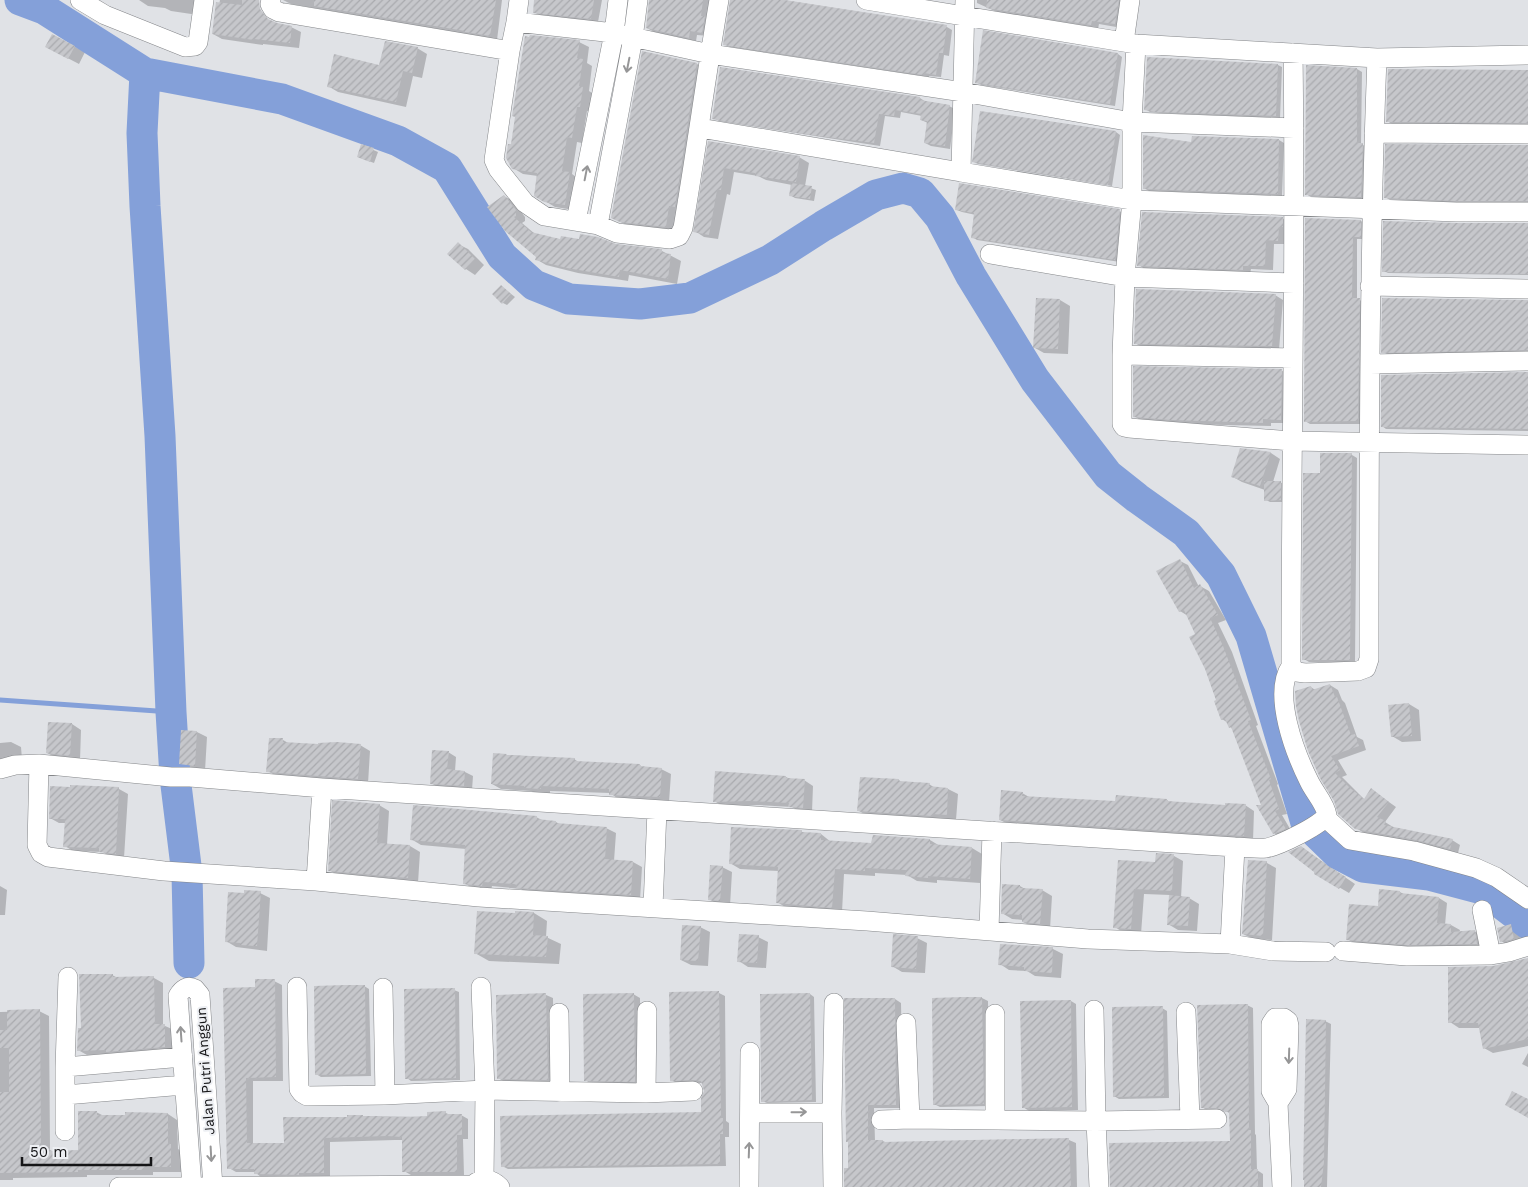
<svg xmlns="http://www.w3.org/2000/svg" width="1528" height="1187" viewBox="0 0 1528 1187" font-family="'Work Sans',sans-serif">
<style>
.shadow{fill:#0003}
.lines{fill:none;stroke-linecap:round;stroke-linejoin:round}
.stream{stroke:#84a0d9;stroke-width:5}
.river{stroke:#84a0d9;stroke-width:31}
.building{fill:url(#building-hatch)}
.minor-casing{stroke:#848689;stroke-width:20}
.minor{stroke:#fff;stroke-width:19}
.oneway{stroke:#969697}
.labels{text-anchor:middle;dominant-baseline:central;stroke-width:4;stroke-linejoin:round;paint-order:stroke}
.street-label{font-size:14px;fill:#151517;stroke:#edeff3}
</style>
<defs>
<pattern id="building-hatch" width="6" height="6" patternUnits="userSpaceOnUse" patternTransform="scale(1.25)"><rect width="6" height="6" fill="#c6c7cb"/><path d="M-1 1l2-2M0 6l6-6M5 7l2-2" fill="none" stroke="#a9aaae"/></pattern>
</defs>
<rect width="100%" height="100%" fill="#e0e2e6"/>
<!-- shadow -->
<path class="shadow" d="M 139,0 L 200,0 L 198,15 L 171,11 L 165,8 L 148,6 Z
M 220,0 L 259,0 L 257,20 L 291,27 L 301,32 L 299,48 L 263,44 L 263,45 L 222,39 L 213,34 Z
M 283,0 L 502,0 L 497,40 L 291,4 Z
M 535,0 L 602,0 L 598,22 L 541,16 L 534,12 Z
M 650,0 L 716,0 L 709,36 L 697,35 L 696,41 L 654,32 L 647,28 Z
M 731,0 L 772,0 L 947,27 L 952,30 L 949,56 L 944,55 L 941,77 L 929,76 L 929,77 L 730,47 L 724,44 Z
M 977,0 L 1128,0 L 1122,28 L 1099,24 L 1098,29 L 997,12 L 977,3 Z
M 984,32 L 1118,54 L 1122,57 L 1115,106 L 981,85 L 976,82 Z
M 52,35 L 85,52 L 79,64 L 56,52 Z
M 579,42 L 589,47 L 587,63 L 592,66 L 589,91 L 592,93 L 589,112 L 587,111 L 582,143 L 577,142 L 572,174 L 579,179 L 574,210 L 555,207 L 545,201 L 538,176 L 523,174 L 513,168 L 512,146 Z
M 417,48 L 427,54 L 422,78 L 413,76 L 406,107 L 338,92 L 328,86 L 380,67 Z
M 643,52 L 697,64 L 707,70 L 675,232 L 631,227 L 612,218 Z
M 1278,65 L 1282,67 L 1280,118 L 1160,113 L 1150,112 L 1145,109 Z
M 1307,66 L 1357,69 L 1362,72 L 1361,144 L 1367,147 L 1366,199 L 1311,197 L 1306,194 Z
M 1528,72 L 1528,125 L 1392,124 L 1387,121 Z
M 920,98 L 926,102 L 949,106 L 955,109 L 950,149 L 931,146 L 925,143 L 928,123 L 921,120 L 922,116 L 901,112 L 900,118 L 885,116 L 880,146 L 719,121 L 713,118 Z
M 1116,132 L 1120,135 L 1112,186 L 978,164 L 974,162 Z
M 1193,137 L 1279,140 L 1284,143 L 1282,196 L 1149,191 L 1144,188 L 1192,143 Z
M 709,142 L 799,157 L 809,163 L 805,186 L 816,190 L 814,201 L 795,198 L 790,195 L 792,185 L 766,180 L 758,176 L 734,172 L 730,195 L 727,194 L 718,239 L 704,237 L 695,231 Z
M 362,145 L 378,152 L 374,163 L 358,157 Z
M 1528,146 L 1528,203 L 1462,203 L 1390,200 L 1385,197 Z
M 504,196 L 514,202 L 525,217 L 525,221 L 522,223 L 535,234 L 561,241 L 662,251 L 681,261 L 677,284 L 629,275 L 628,281 L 578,273 L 546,265 L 536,259 L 537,257 L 505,230 Z
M 957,210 L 1119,211 L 1124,213 L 1120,262 L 977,240 L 972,237 L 976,215 L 962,212 Z
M 1282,218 L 1290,223 L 1285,244 L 1274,244 L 1273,270 L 1251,269 L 1250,274 L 1146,270 L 1139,265 Z
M 1306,219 L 1361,221 L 1366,224 L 1365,239 L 1357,239 L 1357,299 L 1364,302 L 1363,424 L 1310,424 L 1305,421 Z
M 1528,224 L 1528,275 L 1388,273 L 1384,271 Z
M 458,244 L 468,249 L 484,265 L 475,275 L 466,269 Z
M 501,286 L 515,297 L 507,305 L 503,303 Z
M 1275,295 L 1283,300 L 1279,350 L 1143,348 L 1135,343 Z
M 1060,300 L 1070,306 L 1068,354 L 1044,353 L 1035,348 Z
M 1528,302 L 1528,352 L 1387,354 L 1383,352 Z
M 1281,370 L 1289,375 L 1289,423 L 1271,423 L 1271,426 L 1179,424 L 1142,421 L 1134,416 Z
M 1528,374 L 1528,431 L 1386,429 L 1382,426 Z
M 1241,450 L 1271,453 L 1280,459 L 1273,482 L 1280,482 L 1285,485 L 1285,502 L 1270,502 L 1266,500 L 1265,490 L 1242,482 L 1233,477 Z
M 1352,455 L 1357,458 L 1355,662 L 1309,662 L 1304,659 Z
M 1180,561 L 1188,565 L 1199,587 L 1200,586 L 1209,591 L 1226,620 L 1218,623 L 1232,652 L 1258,725 L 1256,726 L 1278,784 L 1277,785 L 1287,814 L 1282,815 L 1293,834 L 1283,838 L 1274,833 L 1234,730 L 1230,727 L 1228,723 L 1222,719 L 1197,634 L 1188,616 L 1180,611 Z
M 1330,685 L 1338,690 L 1342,700 L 1345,703 L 1357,737 L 1363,740 L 1366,750 L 1338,760 L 1347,775 L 1342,777 L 1365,800 L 1372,790 L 1396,807 L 1385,822 L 1393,827 L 1393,828 L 1452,840 L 1460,845 L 1458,853 L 1425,844 L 1364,833 L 1356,828 L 1339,813 L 1311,687 L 1315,690 Z
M 1409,704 L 1419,710 L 1421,741 L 1402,742 L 1392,736 Z
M 72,724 L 81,730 L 80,761 L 57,758 L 47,753 Z
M 197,732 L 207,737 L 205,771 L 190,769 L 180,764 Z
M 270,739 L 283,740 L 290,744 L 360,745 L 370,751 L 368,784 L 278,777 L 268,771 Z
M 11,742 L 21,747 L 22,759 L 0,766 L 0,743 Z
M 448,752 L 456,757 L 455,771 L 465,772 L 473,776 L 472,790 L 439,788 L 431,783 Z
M 506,755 L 574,759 L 580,763 L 640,765 L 643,768 L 661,769 L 671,774 L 669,802 L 620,800 L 610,793 L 550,791 L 550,794 L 535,793 L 531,791 L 501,789 L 492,784 Z
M 786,777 L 790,779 L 804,780 L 813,786 L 812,812 L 799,811 L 792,807 L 760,805 L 723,806 L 714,801 Z
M 899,780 L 903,783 L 929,784 L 935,788 L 948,789 L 958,794 L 956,820 L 868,816 L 859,811 Z
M 119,789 L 128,794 L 124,858 L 109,856 L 103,852 L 73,851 L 65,846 L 66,823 L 59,823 L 50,818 Z
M 1022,793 L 1031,798 L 1117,803 L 1167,800 L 1171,803 L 1226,806 L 1245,805 L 1254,811 L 1253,841 L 1010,825 L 1000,820 Z
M 379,805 L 389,811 L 387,845 L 410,846 L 420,852 L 418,883 L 339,876 L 329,870 Z
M 536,817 L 544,821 L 556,822 L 561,825 L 606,828 L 616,833 L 614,861 L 633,862 L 642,867 L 640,900 L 527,893 L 521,889 L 492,886 L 491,891 L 474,889 L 464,883 L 466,849 L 421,845 L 411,839 Z
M 801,832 L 805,834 L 821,834 L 831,842 L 872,844 L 930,840 L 940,846 L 972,848 L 982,854 L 980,883 L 937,880 L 937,883 L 917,881 L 907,875 L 875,873 L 875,876 L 844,874 L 842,912 L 787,908 L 777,902 L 779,871 L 740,869 L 730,863 Z
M 1301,847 L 1355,884 L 1349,893 L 1315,873 Z
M 1174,856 L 1183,861 L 1181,898 L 1189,898 L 1199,904 L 1197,931 L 1178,930 L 1168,924 L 1170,895 L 1144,894 L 1141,934 L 1124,933 L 1115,927 L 1119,862 L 1156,863 Z
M 1267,863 L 1276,868 L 1272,940 L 1253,939 L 1243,934 Z
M 722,867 L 732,872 L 730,906 L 719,905 L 709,899 Z
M 0,886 L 7,890 L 5,915 L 0,915 Z
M 1020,886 L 1025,889 L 1042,890 L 1052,896 L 1050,929 L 1033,927 L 1023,922 L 1023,920 L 1012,919 L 1002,913 Z
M 1380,890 L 1400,892 L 1405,895 L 1439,898 L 1447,903 L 1445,925 L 1451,925 L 1460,930 L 1459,933 L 1474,931 L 1483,936 L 1485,948 L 1417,949 L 1356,944 L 1347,939 L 1379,907 Z
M 260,893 L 270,898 L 267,951 L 236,947 L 226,941 Z
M 534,913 L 547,921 L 546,937 L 561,944 L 559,964 L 489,961 L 475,953 L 516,915 Z
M 1511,926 L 1521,931 L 1524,944 L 1511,947 L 1501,941 Z
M 700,927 L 710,932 L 708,966 L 691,965 L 681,960 Z
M 758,937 L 768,942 L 766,968 L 748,967 L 739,961 Z
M 917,938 L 927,943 L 925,973 L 902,972 L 892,966 Z
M 1001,945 L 1053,949 L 1063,954 L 1061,978 L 1035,976 L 1027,971 L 1009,970 L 1000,964 Z
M 1528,959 L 1528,1046 L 1493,1053 L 1484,1048 L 1480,1028 L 1459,1028 L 1450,1022 L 1493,967 Z
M 112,975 L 118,978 L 154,978 L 163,983 L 163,1025 L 174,1030 L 174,1052 L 87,1055 L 78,1050 L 82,1029 Z
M 274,981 L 282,985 L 283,1081 L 253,1081 L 253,1144 L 285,1144 L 349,1118 L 349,1116 L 429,1117 L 446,1113 L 450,1115 L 461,1115 L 468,1119 L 468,1139 L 463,1139 L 464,1175 L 411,1175 L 404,1171 L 403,1140 L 395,1140 L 330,1142 L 330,1176 L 306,1176 L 306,1178 L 262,1178 L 255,1172 L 236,1172 L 229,1168 L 257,988 Z
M 364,986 L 369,989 L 371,1076 L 321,1077 L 316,1074 Z
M 454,990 L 459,992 L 460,1080 L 411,1081 L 407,1078 Z
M 719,993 L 725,996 L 726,1121 L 729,1123 L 729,1137 L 725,1137 L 726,1166 L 508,1169 L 502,1166 L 703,1114 L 706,1091 L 703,1083 L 677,1083 L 671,1080 L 670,994 Z
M 633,994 L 640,998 L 641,1085 L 592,1084 L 585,1080 Z
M 810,994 L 814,997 L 816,1102 L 767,1103 L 762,1101 Z
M 546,995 L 553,998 L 554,1083 L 505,1082 L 498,1078 Z
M 982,998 L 988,1001 L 989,1106 L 940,1107 L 934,1104 L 933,999 Z
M 895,999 L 901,1003 L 903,1108 L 874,1108 L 875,1141 L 883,1141 L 887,1143 L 1069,1140 L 1076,1143 L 1077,1187 L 845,1187 Z
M 1071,1001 L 1076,1004 L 1078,1110 L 1029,1111 L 1023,1107 Z
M 1247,1005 L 1253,1008 L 1255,1134 L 1256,1135 L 1257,1170 L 1263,1174 L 1263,1187 L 1112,1187 L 1231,1142 L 1231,1114 L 1224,1110 L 1208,1111 L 1202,1107 Z
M 1162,1008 L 1167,1011 L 1169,1098 L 1119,1099 L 1114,1096 Z
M 39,1011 L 49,1016 L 50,1150 L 54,1152 L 80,1152 L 96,1112 L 104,1116 L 168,1114 L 177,1120 L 178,1149 L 181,1151 L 181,1172 L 153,1172 L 153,1175 L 87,1175 L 87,1177 L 13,1178 L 13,1180 L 0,1180 L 0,1012 Z
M 1325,1021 L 1331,1024 L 1327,1187 L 1306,1187 Z
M 1528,1053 L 1528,1067 L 1522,1064 Z"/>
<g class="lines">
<!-- stream -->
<path class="stream" d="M 0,700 L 171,712"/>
<!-- river -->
<path class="river" d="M 20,0 L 44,9 L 145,73 L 282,99 L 398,141 L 447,168 L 502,256 L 534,285 L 569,299 L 640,304 L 690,298 L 770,260 L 823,226 L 876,195 L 903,188 L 920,193 L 940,217 L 971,276 L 1035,380 L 1108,475 L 1137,498 L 1186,533 L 1221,575 L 1251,636 L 1306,823 L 1338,854 L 1363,867 L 1429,875 L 1482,889 L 1528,924
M 145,73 L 142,133 L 145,206 L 160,436 L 171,712 L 175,777 L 187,874 L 189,963"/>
</g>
<!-- building -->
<path class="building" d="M 242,0 L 259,0 L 260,9 L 268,19 L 277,23 L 292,26 L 290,43 L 254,39 L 254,40 L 212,34 L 216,2 L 242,5 Z
M 314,0 L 496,0 L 490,36 L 465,32 L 465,31 L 314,6 Z
M 534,0 L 594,0 L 591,19 L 533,13 Z
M 649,0 L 703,0 L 701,16 L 705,16 L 702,33 L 690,31 L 689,38 L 646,28 Z
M 730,0 L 785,0 L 947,25 L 943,53 L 939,53 L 936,75 L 924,73 L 923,75 L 723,45 Z
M 987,0 L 1119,0 L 1115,24 L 1092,21 L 1091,25 L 986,8 Z
M 983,30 L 1118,53 L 1110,104 L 975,83 Z
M 52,34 L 75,46 L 68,59 L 45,47 Z
M 530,35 L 580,40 L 577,58 L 583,59 L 579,86 L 583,87 L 580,107 L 577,107 L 572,138 L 567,137 L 562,171 L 570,172 L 565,205 L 544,202 L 534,196 L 537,173 L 512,169 L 506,158 L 508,144 L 511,144 L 515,117 L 512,116 L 525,36 L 529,37 Z
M 385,41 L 418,47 L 412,73 L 403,71 L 396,102 L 327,87 L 334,54 L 379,65 Z
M 642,51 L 697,63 L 675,207 L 669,206 L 666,227 L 620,222 L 611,218 Z
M 1147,57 L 1278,64 L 1276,116 L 1155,112 L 1144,110 Z
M 1306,65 L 1357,68 L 1357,143 L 1363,143 L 1361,197 L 1305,195 Z
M 720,67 L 920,97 L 920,100 L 950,105 L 945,146 L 924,143 L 927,121 L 920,120 L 921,114 L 895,110 L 894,116 L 879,114 L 874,143 L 803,134 L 712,119 Z
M 1388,69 L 1528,70 L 1528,123 L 1386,122 Z
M 980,111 L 1116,131 L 1108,185 L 972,162 Z
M 1143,135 L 1191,142 L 1192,136 L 1279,139 L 1278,194 L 1143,189 Z
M 708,141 L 800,156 L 796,182 L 755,176 L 755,173 L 724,168 L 721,190 L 717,190 L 709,235 L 693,232 Z
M 361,144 L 374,148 L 370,162 L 357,157 Z
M 1385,144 L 1528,145 L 1528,201 L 1456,201 L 1384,198 Z
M 791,183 L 812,186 L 810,199 L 789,196 Z
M 959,183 L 1120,209 L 1115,260 L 971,238 L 974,213 L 955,210 Z
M 504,195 L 516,210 L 516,216 L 514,217 L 531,232 L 560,239 L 561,236 L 579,239 L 580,234 L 598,237 L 616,244 L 662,249 L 662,253 L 671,254 L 668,279 L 620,270 L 619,277 L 602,274 L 567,268 L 535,260 L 536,257 L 505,231 L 487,207 Z
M 1142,212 L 1283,217 L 1283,227 L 1279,227 L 1278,241 L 1266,240 L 1265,266 L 1243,266 L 1243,270 L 1137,266 Z
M 1305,218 L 1361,220 L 1361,237 L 1353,237 L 1352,298 L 1360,298 L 1358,421 L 1304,422 Z
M 1383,221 L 1456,223 L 1528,223 L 1528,274 L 1382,272 Z
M 458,242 L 475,259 L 465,270 L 447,254 Z
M 501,285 L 511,294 L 502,304 L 492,294 Z
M 1136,289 L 1276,294 L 1272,346 L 1134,344 Z
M 1036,298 L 1060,299 L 1058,349 L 1033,348 Z
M 1382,298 L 1528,300 L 1528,350 L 1381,353 Z
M 1133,366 L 1282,369 L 1281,420 L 1263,419 L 1263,423 L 1171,420 L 1133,417 Z
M 1528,372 L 1528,429 L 1381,427 L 1381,375 Z
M 1240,448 L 1271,452 L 1260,486 L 1231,477 Z
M 1320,453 L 1352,453 L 1350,660 L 1302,660 L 1303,473 L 1320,473 Z
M 1264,481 L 1281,481 L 1281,500 L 1264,501 Z
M 1180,559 L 1194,588 L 1200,584 L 1218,615 L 1210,618 L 1223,646 L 1251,720 L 1248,721 L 1271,779 L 1269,780 L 1279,809 L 1275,811 L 1286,829 L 1273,834 L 1256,805 L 1261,805 L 1231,727 L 1229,728 L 1225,719 L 1221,720 L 1214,701 L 1216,700 L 1205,669 L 1189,637 L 1195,634 L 1184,610 L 1179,612 L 1156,571 Z
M 1330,684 L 1335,697 L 1337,697 L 1351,735 L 1355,734 L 1359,746 L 1331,756 L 1340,770 L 1335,773 L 1350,788 L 1364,799 L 1371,788 L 1389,802 L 1377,817 L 1386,821 L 1384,825 L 1453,839 L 1450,849 L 1416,840 L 1355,829 L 1338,814 L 1334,801 L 1321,780 L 1308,751 L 1299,721 L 1296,706 L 1295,691 L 1311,686 L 1312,690 Z
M 1409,703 L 1412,736 L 1391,737 L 1388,705 Z
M 48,722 L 72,723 L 70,756 L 46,753 Z
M 181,730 L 197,731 L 195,766 L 179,764 Z
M 269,738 L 283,738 L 283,742 L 318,744 L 318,743 L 337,742 L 361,744 L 358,779 L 266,772 Z
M 432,750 L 449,751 L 447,769 L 465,771 L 464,786 L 430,784 Z
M 493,753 L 507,754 L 506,755 L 575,758 L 575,761 L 640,764 L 640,766 L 662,768 L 660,797 L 609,795 L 609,789 L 541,786 L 541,789 L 524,788 L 524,786 L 491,784 Z
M 715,771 L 786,776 L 786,778 L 805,779 L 803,808 L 788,807 L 789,803 L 750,801 L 713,802 Z
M 860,777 L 899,779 L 899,781 L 930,783 L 929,786 L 948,788 L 947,815 L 932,814 L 932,816 L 857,811 Z
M 70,785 L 119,787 L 116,854 L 99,852 L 99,848 L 63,847 L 65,819 L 49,819 L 50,786 L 70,787 Z
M 1001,790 L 1023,792 L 1022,796 L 1115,801 L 1116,795 L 1167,799 L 1167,801 L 1225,805 L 1225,803 L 1246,804 L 1244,836 L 999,820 Z
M 332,800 L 380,804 L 377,843 L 410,845 L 408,878 L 328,871 Z
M 413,805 L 537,816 L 537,819 L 556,821 L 556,823 L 607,827 L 605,859 L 633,861 L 631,895 L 516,888 L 517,885 L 514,884 L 483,882 L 482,886 L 463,884 L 465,845 L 410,840 Z
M 731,827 L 802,830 L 802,832 L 821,833 L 821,840 L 871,843 L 873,835 L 930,839 L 930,844 L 972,847 L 970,879 L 928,876 L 928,878 L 905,876 L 906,870 L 865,868 L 865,871 L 835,869 L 832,908 L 776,903 L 778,867 L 729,864 Z
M 1301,846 L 1328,866 L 1346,877 L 1339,889 L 1314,874 L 1314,872 L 1288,852 Z
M 1156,853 L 1174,854 L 1172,891 L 1134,889 L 1131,929 L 1113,928 L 1118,860 L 1155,862 Z
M 1248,860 L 1267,861 L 1263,936 L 1242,934 Z
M 710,865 L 723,866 L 720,901 L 708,900 Z
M 1002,884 L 1020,885 L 1020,888 L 1043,889 L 1040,924 L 1022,922 L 1022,915 L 1001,914 Z
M 1379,889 L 1400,891 L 1400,893 L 1439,897 L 1437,923 L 1451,924 L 1451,932 L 1475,930 L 1477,944 L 1407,945 L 1346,940 L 1349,904 L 1378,906 Z
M 244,890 L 261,891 L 257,946 L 240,945 L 241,943 L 225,942 L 228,892 L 244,893 Z
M 1169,895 L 1190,897 L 1188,926 L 1167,925 Z
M 477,911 L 515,913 L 515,911 L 534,912 L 533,935 L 548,936 L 546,957 L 474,954 Z
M 1511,924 L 1514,939 L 1500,942 L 1497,928 Z
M 682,925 L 701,926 L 698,961 L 680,960 Z
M 739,934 L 759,935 L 757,963 L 737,962 Z
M 893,934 L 918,936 L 916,969 L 891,967 Z
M 1000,944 L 1053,947 L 1052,973 L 1024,971 L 1024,967 L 998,965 Z
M 1528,958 L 1528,1039 L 1483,1049 L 1478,1023 L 1448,1023 L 1448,967 L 1493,966 Z
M 79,974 L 113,974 L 113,977 L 154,976 L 155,1024 L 165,1024 L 165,1047 L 106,1052 L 106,1050 L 77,1051 L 78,1028 L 81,1028 Z
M 255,979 L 275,979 L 276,1077 L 246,1078 L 247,1143 L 284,1143 L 283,1117 L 347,1117 L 347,1115 L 363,1115 L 363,1116 L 382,1116 L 382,1117 L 410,1117 L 427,1116 L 427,1112 L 446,1111 L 446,1114 L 462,1114 L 462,1135 L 457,1135 L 457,1172 L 402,1172 L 402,1137 L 387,1136 L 324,1138 L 324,1173 L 299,1173 L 299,1175 L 254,1174 L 254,1169 L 227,1169 L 223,988 L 255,987 Z
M 345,985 L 365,985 L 366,1074 L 315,1075 L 314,986 Z
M 455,988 L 456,1078 L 405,1079 L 404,989 Z
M 719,991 L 721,1118 L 723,1118 L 723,1134 L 720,1134 L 720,1164 L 501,1167 L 500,1116 L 701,1112 L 701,1098 L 704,1091 L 701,1081 L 693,1080 L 670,1081 L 669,992 Z
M 546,993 L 548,1080 L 497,1079 L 496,995 Z
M 634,993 L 635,1082 L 584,1081 L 583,994 Z
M 810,993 L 812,1100 L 761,1102 L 760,994 Z
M 963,997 L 982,997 L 984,1104 L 933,1105 L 932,998 Z
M 844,998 L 895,998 L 896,1105 L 868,1105 L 868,1140 L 883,1140 L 883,1142 L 1069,1138 L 1071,1187 L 844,1187 L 844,1168 L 848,1168 L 848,1142 L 846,1142 Z
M 1071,1000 L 1072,1107 L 1022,1108 L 1020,1001 Z
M 1248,1004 L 1249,1130 L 1251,1130 L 1251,1169 L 1258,1169 L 1258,1187 L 1110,1187 L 1109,1143 L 1230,1141 L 1229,1112 L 1225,1112 L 1217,1108 L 1201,1108 L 1197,1005 Z
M 1163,1006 L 1164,1096 L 1113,1097 L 1112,1007 Z
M 40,1009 L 41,1149 L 50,1149 L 50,1151 L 78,1150 L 78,1111 L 97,1111 L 97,1115 L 125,1115 L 125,1112 L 168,1113 L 168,1144 L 171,1144 L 171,1167 L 144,1167 L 144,1170 L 78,1170 L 78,1172 L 0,1173 L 0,1092 L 9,1092 L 9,1048 L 0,1048 L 0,1030 L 7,1030 L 7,1010 Z
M 1306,1019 L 1326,1020 L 1324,1162 L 1321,1187 L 1304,1187 L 1304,1180 L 1303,1180 Z
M 1512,1091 L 1528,1099 L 1528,1118 L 1505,1105 Z"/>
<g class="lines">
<defs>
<path id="minor" d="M 80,0 L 105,15 L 185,47 L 195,46 L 198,42 L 204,0
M 271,0 L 270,4 L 273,9 L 279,12 L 510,51
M 719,0 C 706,76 696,152 683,228 L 679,236 L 670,239 L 617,233 L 598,225 L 544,216 L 525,203 L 498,169 L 494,160 L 510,51 L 516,22 L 614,33 L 710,54 L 963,92 L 1132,122 L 1294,128
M 866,0 L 1136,44
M 965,0 L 961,172 L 1132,200 L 1456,212 L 1528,212
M 516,22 L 519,0
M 1124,42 L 1130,0
M 1293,53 C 1296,257 1291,462 1291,666 L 1297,672 L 1305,673 L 1358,671 L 1366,668 L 1369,659 C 1369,459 1369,258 1377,58
M 1528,55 L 1377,58 L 1136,44 L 1132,122 L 1132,200 L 1125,277 L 1122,355 L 1122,424 L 1124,427 L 1129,428 L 1291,441 L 1528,445
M 700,128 L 961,172
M 1374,133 L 1528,134
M 576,221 L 614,33 L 618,0
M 598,225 L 633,38 L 638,0
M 990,254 L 1125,277 L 1294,283
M 1370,286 L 1528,289
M 1122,355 L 1293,358
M 1370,364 L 1528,361
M 39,764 L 37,845 L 41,853 L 48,857 L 164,871 L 316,881 L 479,897 L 867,921 L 1088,939 L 1230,944 L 1273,951 L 1326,952
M 0,769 L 15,765 L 39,764 L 171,777 L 190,777 L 322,788 L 1235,847 C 1245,847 1256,849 1266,848 C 1278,846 1322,825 1327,815 C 1325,803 1314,792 1309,781 C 1295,753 1272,694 1291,666
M 1326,818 L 1350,840 L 1414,851 L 1476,868 L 1496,877 L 1528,899
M 316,881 L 322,788
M 653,907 L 657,810
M 1482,910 L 1491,955
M 989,931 L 992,831
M 1230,944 L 1235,847
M 1343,951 L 1407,956 L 1491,955 L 1509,952 L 1528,946
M 297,987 L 299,1089 L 302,1093 L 307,1096 L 385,1095 L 485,1090 L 646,1093 L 693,1091
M 481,987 L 485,1090 L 484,1180
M 383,988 L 385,1095
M 1094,1010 L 1096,1121 L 1099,1187
M 1186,1012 L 1190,1119
M 559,1013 L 560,1092
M 995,1014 L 995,1119
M 906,1023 L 910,1119 L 1096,1121 L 1217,1119
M 65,1067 L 183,1057
M 646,1093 L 647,1011
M 65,1095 L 184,1085
M 1278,1103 L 1287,1089 L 1289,1026 L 1288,1021 L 1284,1018 L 1275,1018 L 1271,1024 L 1271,1091 L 1278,1103 L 1282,1187
M 750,1113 L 832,1113 L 833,1187
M 832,1113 L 834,1003
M 881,1120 L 910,1119
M 65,1131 L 65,1067 L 68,977
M 474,1184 C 483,1177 492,1179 500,1187
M 119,1187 L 473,1185
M 192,1187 L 178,996 C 182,989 187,985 195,989 L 200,995 L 213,1187
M 749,1187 L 750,1052"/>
</defs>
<!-- minor casing -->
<use href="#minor" class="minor-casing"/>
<!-- minor -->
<use href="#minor" class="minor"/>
</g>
<!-- one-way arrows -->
<defs><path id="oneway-shaft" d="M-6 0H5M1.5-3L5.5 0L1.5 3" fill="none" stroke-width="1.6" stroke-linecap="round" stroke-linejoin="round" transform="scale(1.25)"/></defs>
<g class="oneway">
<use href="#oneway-shaft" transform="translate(628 65) rotate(101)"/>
<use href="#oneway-shaft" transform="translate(586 173) rotate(-79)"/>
<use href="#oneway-shaft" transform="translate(181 1034) rotate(-94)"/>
<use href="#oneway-shaft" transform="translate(1289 1056) rotate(92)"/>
<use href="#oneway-shaft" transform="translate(799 1112) rotate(-1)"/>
<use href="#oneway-shaft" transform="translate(749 1150) rotate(-88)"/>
<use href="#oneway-shaft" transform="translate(211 1154) rotate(87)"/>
</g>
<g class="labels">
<!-- street labels -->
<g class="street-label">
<text transform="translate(205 1071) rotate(-94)">Jalan Putri Anggun</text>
</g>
</g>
<!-- scale -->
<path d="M22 1157v8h129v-8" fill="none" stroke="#151517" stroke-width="2.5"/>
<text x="30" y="1157" font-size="15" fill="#151517" stroke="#edeff3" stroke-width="4" paint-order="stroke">50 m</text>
</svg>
